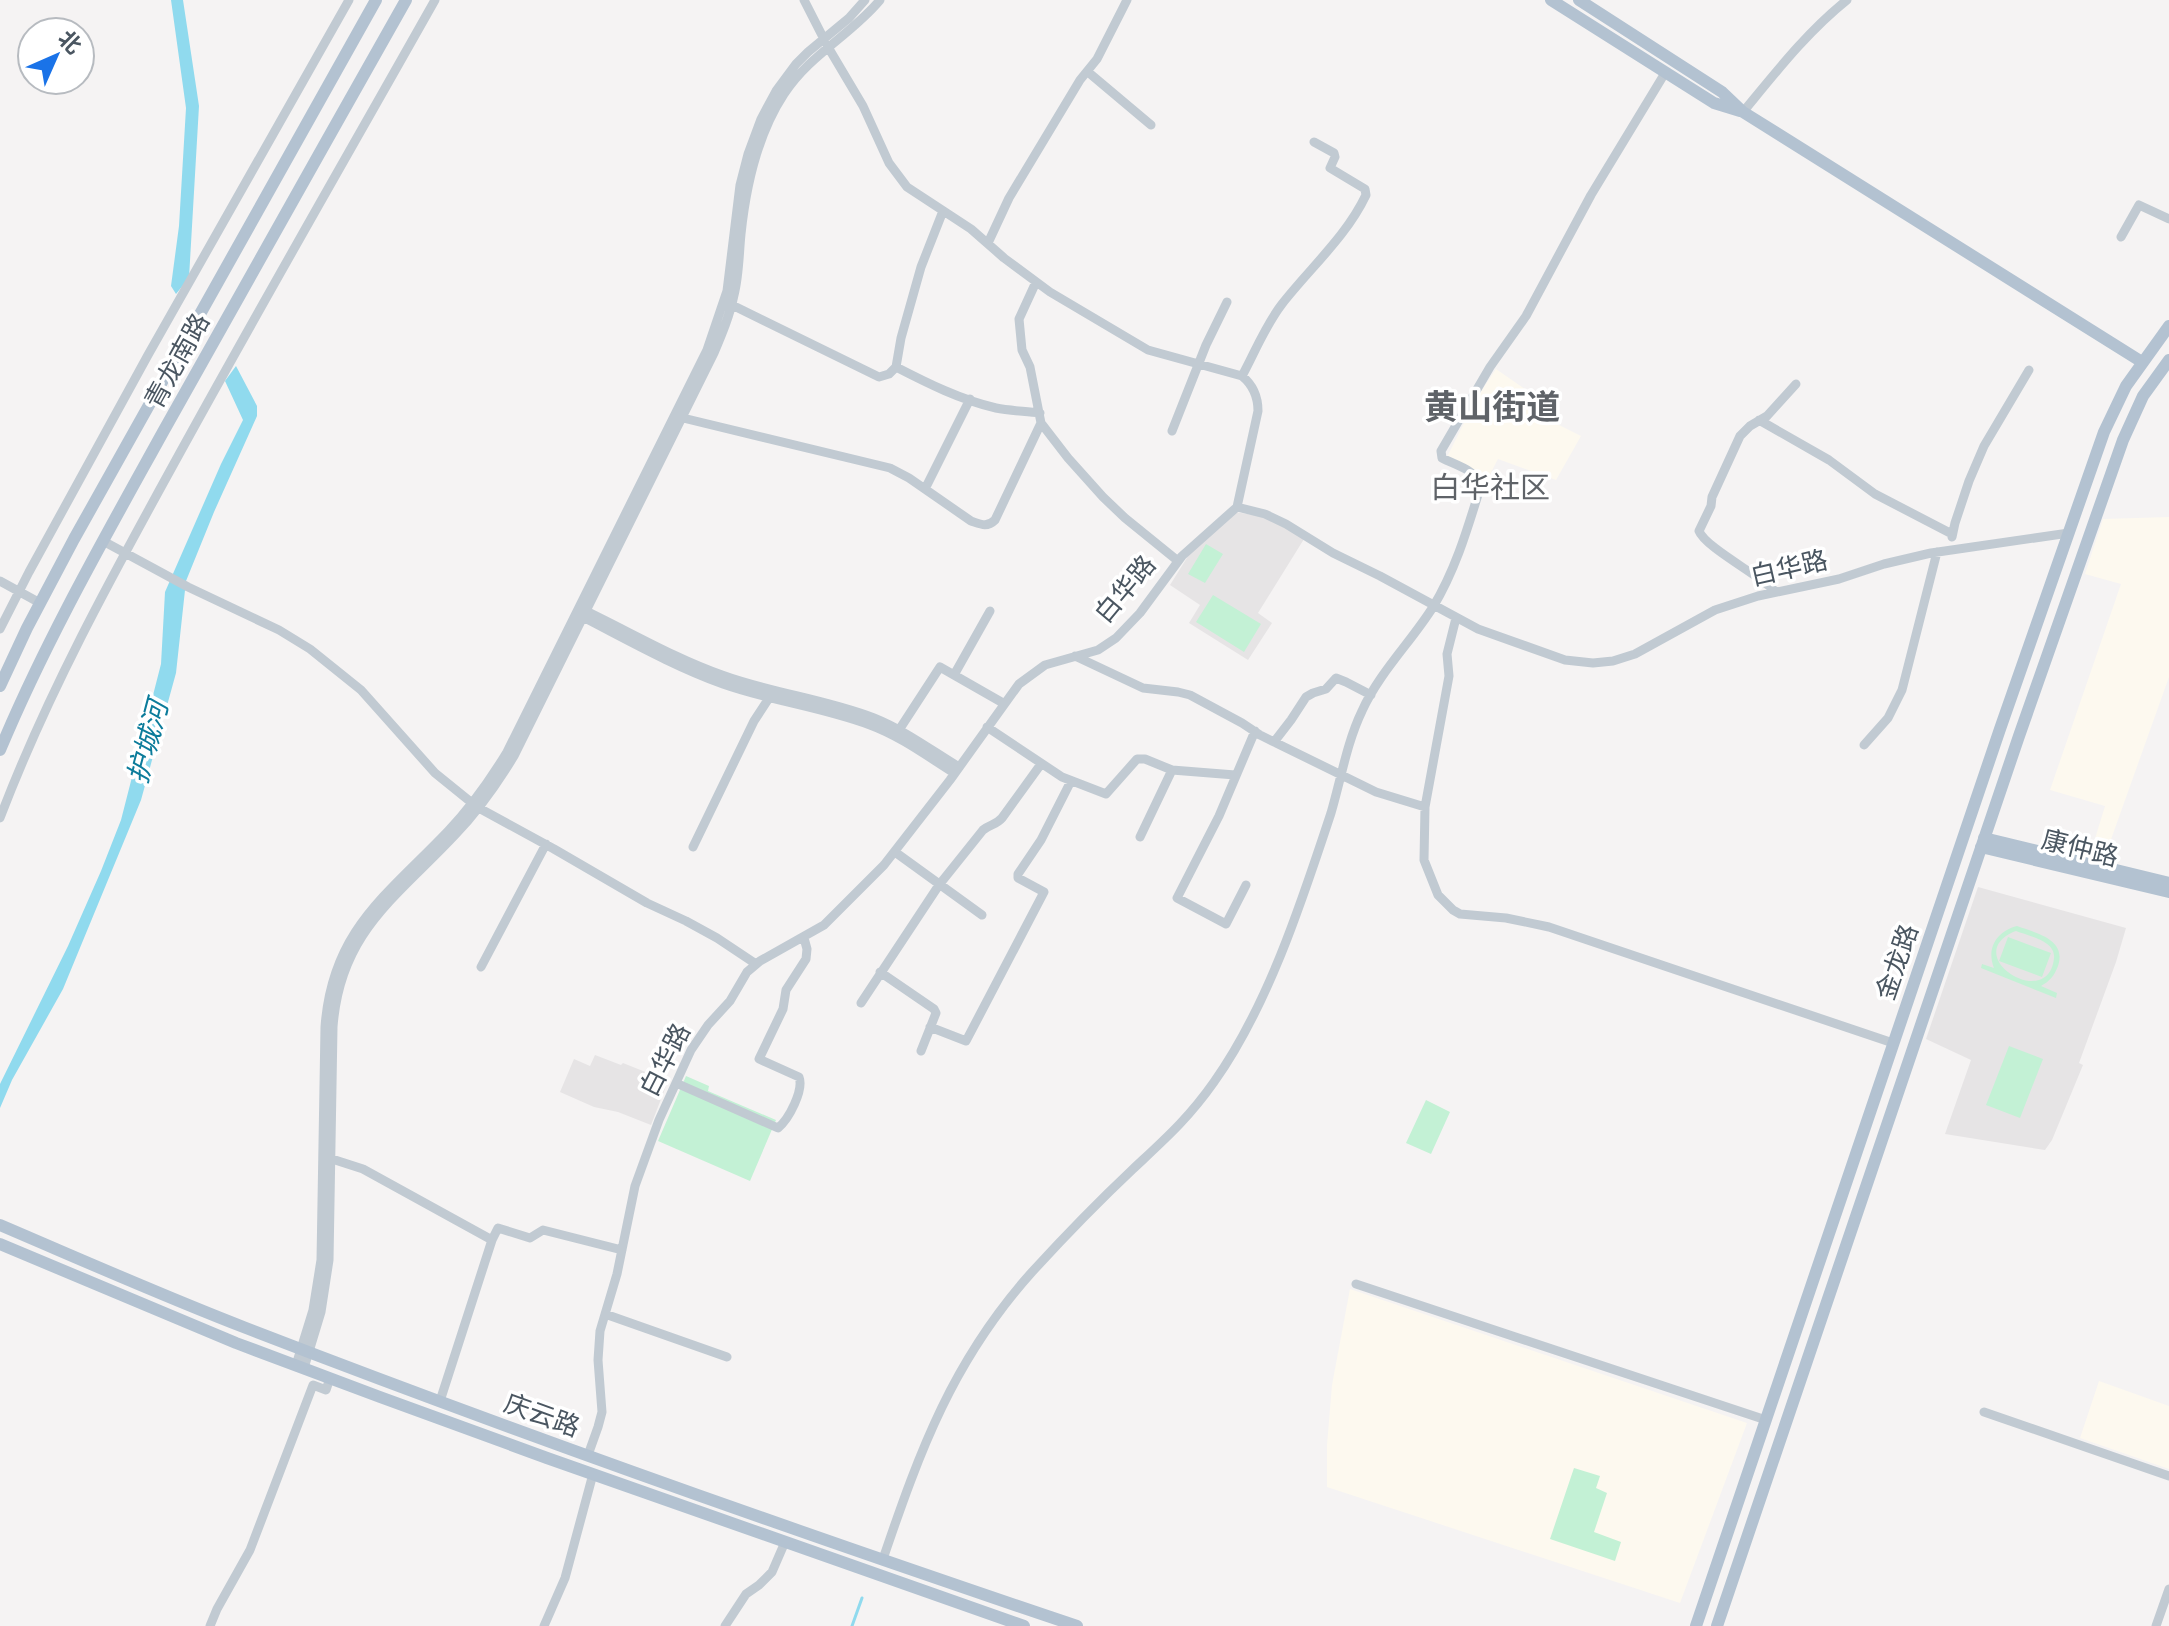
<svg xmlns="http://www.w3.org/2000/svg" width="2169" height="1626" viewBox="0 0 2169 1626" font-family="Raleway,'Noto Sans SC',sans-serif">
<style>
.commercial{fill:#fdf9ef}
.education{fill:#e6e4e5}
.green{fill:#c3f1d5;fill-rule:evenodd}
.water{fill:#90daee}
.lines{fill:none;stroke-linecap:round;stroke-linejoin:round}
.stream{stroke:#90daee;stroke-width:3}
.minor{stroke:#c1cad2;stroke-width:9}
.major{stroke:#b3c2d1;stroke-width:12}
.labels{text-anchor:middle;dominant-baseline:central;stroke-width:7;stroke-linejoin:round;paint-order:stroke}
.street-label{font-size:26px;fill:#4a5661;stroke:#fff}
.water-label{font-size:28px;font-style:italic;fill:#0c7c9b;stroke:#fff}
.quarter-label{font-size:30px;fill:#5f6368;stroke:#fff}
.district-label{font-size:34px;font-weight:bold;fill:#5f6368;stroke:#fff}
</style>
<rect width="100%" height="100%" fill="#f5f3f3"/>
<!-- commercial -->
<path class="commercial" d="M 1496,369 L 1532,394 L 1525,408 L 1581,436 L 1556,480 L 1498,459 L 1488,478 L 1447,457 L 1476,399 Z
M 2169,517 L 2169,677 L 2104,859 L 2090,855 L 2105,806 L 2050,790 L 2121,584 L 2085,574 L 2103,519 Z
M 1350,1289 L 1747,1423 L 1680,1603 L 1327,1487 L 1327,1445 L 1332,1385 Z
M 2099,1381 L 2169,1406 L 2169,1469 L 2080,1438 Z"/>
<!-- education -->
<path class="education" d="M 1235,512 L 1260,516 L 1281,524 L 1304,539 L 1258,613 L 1272,623 L 1248,660 L 1189,623 L 1200,605 L 1170,585 L 1190,553 Z
M 1978,887 L 2126,928 L 2116,962 L 2079,1063 L 2083,1065 L 2052,1140 L 2045,1150 L 1945,1134 L 1971,1060 L 1926,1039 Z
M 595,1055 L 621,1065 L 623,1063 L 668,1081 L 651,1125 L 618,1112 L 594,1107 L 560,1092 L 574,1059 L 590,1066 Z"/>
<!-- green -->
<path class="green" d="M 1206,544 L 1223,554 L 1205,583 L 1188,574 Z
M 1213,595 L 1261,624 L 1244,652 L 1196,622 Z
M 2017,926 C 2036,933 2067,939 2058,966 C 2054,976 2050,981 2041,986 L 2057,993 L 2056,998 L 1981,968 L 1982,964 L 1994,968 C 1986,948 1997,931 2017,926 ZM 2013,932 L 2016,931 C 2029,936 2056,941 2054,958 C 2049,1012 1960,957 2013,932 Z
M 2008,937 L 2051,953 L 2042,977 L 1999,961 Z
M 2009,1046 L 2043,1059 L 2020,1118 L 1986,1105 Z
M 686,1076 L 709,1086 L 708,1091 L 776,1120 L 750,1181 L 658,1141 Z
M 1426,1100 L 1450,1112 L 1431,1154 L 1406,1143 Z
M 1574,1468 L 1600,1476 L 1596,1488 L 1607,1493 L 1594,1532 L 1621,1542 L 1615,1561 L 1550,1539 Z"/>
<!-- water -->
<path class="water" d="M 171,0 L 183,0 L 199,106 L 189,278 L 176,294 L 171,286 L 179,226 L 186,108 Z
M 236,366 L 257,406 L 257,416 L 214,512 L 186,581 L 176,673 L 141,800 L 63,989 L 12,1080 L 0,1108 L 0,1084 L 68,946 L 101,871 L 121,820 L 161,664 L 165,592 L 221,464 L 243,420 L 225,381 Z"/>
<g class="lines">
<!-- stream -->
<path class="stream" d="M 852,1626 L 862,1598"/>
<!-- minor -->
<path class="minor" d="M 804,0 L 828,47 L 863,106 L 889,163 L 907,187 L 971,229 L 1004,258 L 1050,292 L 1148,350 L 1242,376 C 1253,385 1258,396 1258,411 L 1237,507
M 1088,72 L 1151,125
M 1743,112 C 1776,72 1807,32 1847,0
M 2121,237 L 2139,205 L 2169,219
M 988,243 L 1009,198 L 1080,80 L 1097,59 L 1127,0
M 1036,282 L 1019,319 L 1022,350 L 1030,367 L 1041,423 L 1068,458 L 1103,497 L 1125,518 L 1178,561
M 732,305 L 879,377 L 889,374 L 896,367 L 901,338 L 921,267 L 943,211
M 896,367 C 927,383 961,400 996,408 C 1010,411 1025,411 1040,413
M 1242,376 C 1255,352 1265,326 1282,304 C 1310,268 1346,237 1366,195 L 1365,189 L 1330,168 L 1335,157 L 1334,153 L 1314,142
M 683,418 L 890,468 L 909,478 L 971,521 C 980,524 987,528 995,520 L 1041,423
M 1759,420 L 1829,460 L 1875,494 L 1952,534
M 1172,431 L 1206,345 L 1227,302
M 925,489 L 970,399
M 1952,537 L 1955,523 L 1969,481 L 1984,446 L 2029,370
M 103,541 L 188,587 L 279,630 L 310,649 L 361,690 L 435,773 L 477,807 L 554,849 L 647,903 L 686,921 L 717,938 L 756,964
M 0,581 L 40,603
M 1776,592 C 1759,575 1705,547 1699,531 L 1711,506 L 1712,497 L 1740,436 L 1750,426 L 1767,416 L 1796,384
M 584,610 C 630,632 674,658 722,675 C 771,693 825,699 874,718 C 904,730 931,750 959,767
M 579,615 C 626,639 673,666 723,684 C 771,701 822,707 870,725 C 900,736 927,756 954,773
M 1456,618 L 1447,654 L 1449,676 L 1425,807 L 1424,860 L 1438,895 L 1453,910 L 1460,914 L 1506,918 L 1549,927 L 1893,1043
M 0,629 L 29,572 L 148,355 L 349,0
M 1075,656 L 1143,688 L 1178,692 L 1190,695 L 1242,723 L 1260,735 L 1376,792 L 1425,807
M 954,675 L 990,611
M 987,727 L 1062,777 L 1106,794 L 1137,759 L 1145,759 L 1172,770 L 1235,775
M 899,730 L 940,667 L 1003,703
M 1274,742 L 1291,720 L 1306,697 L 1313,693 L 1326,689 L 1336,678 L 1346,682 L 1371,695
M 1864,745 L 1888,718 L 1902,690 L 1937,552
M 0,818 C 49,689 116,569 182,449 C 265,298 351,149 435,0
M 1140,837 L 1172,770
M 693,847 L 754,721 L 769,698
M 895,852 L 982,915
M 1246,885 L 1226,924 L 1177,898 L 1219,816 L 1255,731
M 481,967 L 546,844
M 880,972 L 934,1009 L 936,1013 L 921,1051
M 861,1003 L 939,885 L 983,830 C 990,824 996,825 1002,818 L 1041,764
M 930,1027 L 966,1041 L 1044,892 L 1018,878 L 1018,874 L 1041,840 L 1071,781
M 676,1083 L 778,1128 C 789,1119 804,1090 799,1077 L 759,1059 L 783,1009 L 786,990 L 806,959 L 807,949 L 804,938
M 332,1159 L 363,1169 L 492,1240 L 440,1401
M 492,1240 L 498,1228 L 530,1238 L 543,1230 L 622,1250
M 1356,1284 L 1766,1420
M 605,1314 L 727,1357
M 296,1365 L 313,1310 L 321,1260 L 325,1027 C 332,930 387,895 448,831 C 471,807 490,780 507,752 L 707,350 L 727,291 L 740,185 L 748,154 L 761,119 L 776,91 L 796,64 L 808,52 L 849,18 L 865,0
M 304,1368 L 321,1312 L 329,1260 L 333,1027 C 340,932 396,898 455,835 C 478,811 497,784 514,756 L 714,353 C 722,334 730,315 734,295 C 739,276 739,254 741,234 C 746,186 757,135 784,94 C 810,54 850,36 880,0
M 1984,1412 L 2169,1476
M 588,1455 L 598,1427 L 602,1412 L 598,1360 L 600,1331 L 617,1274 L 635,1186 L 659,1120 L 691,1050 L 708,1025 L 730,1001 L 747,972 L 760,961 L 824,925 L 884,865 L 950,780 L 1019,684 L 1045,665 L 1098,650 L 1116,638 L 1140,613 L 1182,556 L 1237,507 L 1265,514 L 1286,524 L 1333,553 L 1380,576 L 1478,629 L 1565,660 L 1593,663 L 1613,661 L 1635,654 L 1715,610 L 1758,596 L 1839,579 L 1884,564 L 1931,553 L 2069,533
M 883,1559 C 920,1450 953,1360 1032,1272 C 1064,1237 1098,1202 1133,1169 C 1165,1139 1188,1119 1214,1082 C 1268,1006 1302,901 1331,813 C 1341,779 1347,742 1362,711 C 1379,673 1411,642 1433,607 C 1456,569 1468,527 1481,485 C 1476,470 1455,465 1442,458 L 1441,451 L 1490,367 L 1526,316 L 1591,195 L 1665,73
M 210,1626 L 217,1609 L 250,1550 L 313,1385 L 326,1390 L 330,1378
M 544,1626 L 565,1578 L 593,1474
M 725,1626 L 746,1594 L 759,1585 L 772,1572 L 785,1542
M 2156,1626 L 2169,1589"/>
<!-- major -->
<path class="major" d="M 1551,0 L 1714,103 L 1740,111
M 1579,0 L 1722,92 L 1743,112 L 2142,362
M 0,686 L 27,628 L 74,539 L 376,0
M 0,750 C 46,640 105,537 163,432 C 243,288 325,144 406,0
M 1984,838 L 2169,883
M 1981,847 L 2169,892
M 0,1225 C 82,1260 163,1296 246,1328 C 520,1434 798,1532 1077,1626
M 0,1244 L 236,1343 L 380,1397 L 547,1458 L 1024,1626
M 1696,1626 L 2000,729 L 2104,432 L 2126,386 L 2169,326
M 1717,1626 L 2019,736 L 2123,440 L 2143,396 L 2169,360"/>
</g>
<g class="labels">
<!-- street labels -->
<g class="street-label">
<text transform="translate(177 361) rotate(-61)">青龙南路</text>
<text transform="translate(1789 568) rotate(-13)">白华路</text>
<text transform="translate(1125 589) rotate(-50)">白华路</text>
<text transform="translate(2080 848) rotate(14)">康仲路</text>
<text transform="translate(1897 962) rotate(-71)">金龙路</text>
<text transform="translate(665 1060) rotate(-63)">白华路</text>
<text transform="translate(542 1415) rotate(20)">庆云路</text>
</g>
<!-- water labels -->
<g class="water-label">
<text transform="translate(148 742) rotate(-75)">护城河</text>
</g>
<!-- quarter labels -->
<g class="quarter-label">
<text x="1490" y="487">白华社区</text>
</g>
<!-- district labels -->
<g class="district-label">
<text x="1492" y="407">黄山街道</text>
</g>
</g>
<!-- north arrow -->
<g transform="translate(56 56) rotate(45)"><circle r="38" fill="#ffffff" stroke="#b7bbc0" stroke-width="2"/>
<path d="M0-6L14 30L0 20L-14 30Z" fill="#1a73e8"/>
<text y="-12" font-size="22" font-weight="bold" text-anchor="middle" fill="#4a5661">北</text>
</g>
</svg>
